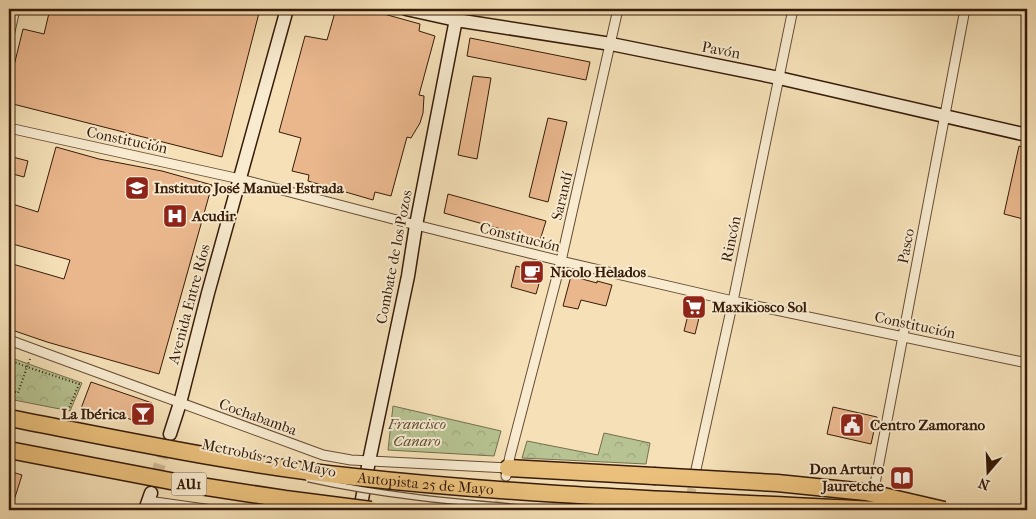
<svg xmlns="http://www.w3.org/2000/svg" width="1036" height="519" viewBox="0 0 1036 519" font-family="'IM FELL French Canon',serif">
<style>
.park{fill:url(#park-crowns);stroke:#766f4e}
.building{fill:#eab78d;stroke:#361b09}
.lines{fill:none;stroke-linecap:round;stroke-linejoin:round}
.street-tunnel{stroke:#cfb994;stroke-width:9;stroke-dasharray:9 4.5;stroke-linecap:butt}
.secondary-tunnel{stroke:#cfb994;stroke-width:12;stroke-dasharray:12 6;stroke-linecap:butt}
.street-casing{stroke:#664c34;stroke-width:11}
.secondary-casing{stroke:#361b09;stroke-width:15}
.highway-casing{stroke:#361b09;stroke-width:19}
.path{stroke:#361b09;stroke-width:2;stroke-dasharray:1 2.5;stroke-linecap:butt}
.street{stroke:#f8ebd0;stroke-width:9}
.secondary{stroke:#f8ebd0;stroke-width:12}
.highway{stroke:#eac07c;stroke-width:16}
.lane-bridge-casing{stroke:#664c34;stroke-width:7;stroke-linecap:butt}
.highway-bridge-casing{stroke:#361b09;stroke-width:19;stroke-linecap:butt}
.lane-bridge{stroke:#f8ebd0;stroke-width:4.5}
.highway-bridge{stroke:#eac07c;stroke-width:16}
.labels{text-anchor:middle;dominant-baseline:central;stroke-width:4;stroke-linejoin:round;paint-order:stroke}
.shield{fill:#f8ebd0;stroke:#705945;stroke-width:1}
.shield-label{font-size:14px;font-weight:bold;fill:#361b09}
.street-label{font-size:15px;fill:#361b09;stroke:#f8ebd0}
.poi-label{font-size:15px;font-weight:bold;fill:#361b09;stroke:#f8ebd0;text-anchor:start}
.park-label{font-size:15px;font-style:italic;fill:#5d4d32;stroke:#f8ebd0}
</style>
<defs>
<pattern id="park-crowns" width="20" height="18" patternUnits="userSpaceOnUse" patternTransform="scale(1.25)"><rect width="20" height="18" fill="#b7c392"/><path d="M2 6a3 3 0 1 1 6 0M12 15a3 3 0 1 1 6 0" fill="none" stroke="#9ea77d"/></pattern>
</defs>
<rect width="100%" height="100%" fill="#f5e0b7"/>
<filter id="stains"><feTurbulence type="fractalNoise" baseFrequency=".004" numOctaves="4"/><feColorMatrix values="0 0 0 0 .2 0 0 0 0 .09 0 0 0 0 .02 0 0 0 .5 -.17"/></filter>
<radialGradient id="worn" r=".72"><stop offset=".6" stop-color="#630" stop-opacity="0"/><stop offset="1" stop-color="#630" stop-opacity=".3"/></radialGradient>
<!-- park -->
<path class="park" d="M 9,357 L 82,383 L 70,411 L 9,399 Z
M 393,406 L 501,431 L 494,456 L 388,450 Z
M 604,433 L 650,443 L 646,464 L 522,458 L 527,441 L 598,455 Z"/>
<!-- building -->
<path class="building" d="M 50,9 L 102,9 L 118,13 L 119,9 L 260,9 L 222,157 L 9,103 L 9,86 L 23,29 L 44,34 Z
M 336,9 L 341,9 L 353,12 L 355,9 L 366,9 L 420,24 L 419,31 L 435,36 L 419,95 L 424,96 L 423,113 L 420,123 L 411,138 L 407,137 L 391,196 L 375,192 L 373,200 L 308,181 L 309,175 L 292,171 L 301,138 L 279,132 L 305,36 L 327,40 Z
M 470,38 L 590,62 L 586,80 L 467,56 Z
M 473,76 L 491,78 L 477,159 L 458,155 Z
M 548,118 L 567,122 L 548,202 L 529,197 Z
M 1019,146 L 1027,148 L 1027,220 L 1004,214 Z
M 56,147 L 99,159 L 162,171 L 212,185 L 159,374 L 47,342 L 9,329 L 9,263 L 64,279 L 70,260 L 9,243 L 14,220 L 9,218 L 9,203 L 38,212 Z
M 9,156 L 28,161 L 24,177 L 9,173 Z
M 448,194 L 546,221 L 540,240 L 444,213 Z
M 516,266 L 538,272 L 541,277 L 536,294 L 511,287 Z
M 571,276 L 597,283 L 597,281 L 612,285 L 606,306 L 581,300 L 578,309 L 563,306 Z
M 691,303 L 702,306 L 695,334 L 684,331 Z
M 91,382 L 152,403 L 153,407 L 147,425 L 112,413 L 111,417 L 98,412 L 96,417 L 80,411 Z
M 833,407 L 877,417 L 871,444 L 827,434 Z
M 9,471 L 22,475 L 11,510 L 9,510 Z"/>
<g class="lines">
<!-- street-tunnel -->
<path class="street-tunnel" d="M 498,510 L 506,476
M 687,510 L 695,476"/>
<!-- secondary-tunnel -->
<path class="secondary-tunnel" d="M 151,493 L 167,441"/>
<defs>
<path id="street" d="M 9,36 L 15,9
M 9,128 L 240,179 L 416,225 L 561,261 L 733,301 L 1027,363
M 9,340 L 323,455 L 351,460 L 508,468
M 695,474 L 733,301 L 793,9
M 506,476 L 510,456 L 561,261 L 618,9
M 874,489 L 965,9
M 148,501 L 212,510"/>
<path id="secondary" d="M 406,9 L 456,20 L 611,44 L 779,78 L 1027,135
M 170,434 L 180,403 L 208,293 L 287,9
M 145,510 L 151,493
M 360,510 L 369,461 L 408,276 L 416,225 L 458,9"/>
<path id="highway" d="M 508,468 L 654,476"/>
</defs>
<!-- street casing -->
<use href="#street" class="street-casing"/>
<!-- secondary casing -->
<use href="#secondary" class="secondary-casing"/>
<!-- highway casing -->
<use href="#highway" class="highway-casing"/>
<!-- path -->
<path class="path" d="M 30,359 L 27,367 L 79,384 L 68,411
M 9,360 L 27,367 L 18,393 L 9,389"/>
<!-- street -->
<use href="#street" class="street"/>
<!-- secondary -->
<use href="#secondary" class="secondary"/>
<!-- highway -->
<use href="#highway" class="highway"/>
<defs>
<path id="lane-bridge" d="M 308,479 C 388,497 468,503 550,510"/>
<g id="highway-bridge">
<path id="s1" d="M 9,418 C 124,440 239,465 355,477 C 528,496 703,501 877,510"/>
<path d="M 9,450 L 181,483 L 285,499 L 371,510"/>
<path d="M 654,476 L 777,483 L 866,492 L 944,510"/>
</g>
</defs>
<!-- lane-bridge casing -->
<use href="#lane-bridge" class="lane-bridge-casing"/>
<!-- highway-bridge casing -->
<use href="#highway-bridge" class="highway-bridge-casing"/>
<!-- lane-bridge -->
<use href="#lane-bridge" class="lane-bridge"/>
<!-- highway-bridge -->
<use href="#highway-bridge" class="highway-bridge"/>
</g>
<!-- icons -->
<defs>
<symbol id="school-square" viewBox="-11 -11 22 22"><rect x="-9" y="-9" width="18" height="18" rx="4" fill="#8f2418" stroke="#f8ebd0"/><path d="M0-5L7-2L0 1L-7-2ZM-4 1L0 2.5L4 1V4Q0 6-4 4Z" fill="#fff"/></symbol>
<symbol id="hospital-square" viewBox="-11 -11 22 22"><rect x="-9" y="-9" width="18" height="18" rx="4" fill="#8f2418" stroke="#f8ebd0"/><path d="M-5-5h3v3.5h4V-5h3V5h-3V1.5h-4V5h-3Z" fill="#fff"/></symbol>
<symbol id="cafe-square" viewBox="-11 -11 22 22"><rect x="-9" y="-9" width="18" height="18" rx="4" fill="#8f2418" stroke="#f8ebd0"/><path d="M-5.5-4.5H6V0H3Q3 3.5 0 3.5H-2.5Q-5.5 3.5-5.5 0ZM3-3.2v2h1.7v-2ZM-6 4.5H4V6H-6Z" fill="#fff"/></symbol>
<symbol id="supermarket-square" viewBox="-11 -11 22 22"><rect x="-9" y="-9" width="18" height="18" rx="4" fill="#8f2418" stroke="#f8ebd0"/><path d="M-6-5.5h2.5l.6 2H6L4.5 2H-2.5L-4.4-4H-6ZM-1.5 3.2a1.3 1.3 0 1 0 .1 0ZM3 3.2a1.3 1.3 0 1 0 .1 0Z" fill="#fff"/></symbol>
<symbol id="bar-square" viewBox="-11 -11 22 22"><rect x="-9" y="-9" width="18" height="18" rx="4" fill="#8f2418" stroke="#f8ebd0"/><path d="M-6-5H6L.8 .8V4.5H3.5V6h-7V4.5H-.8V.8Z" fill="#fff"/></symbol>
<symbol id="civic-square" viewBox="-11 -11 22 22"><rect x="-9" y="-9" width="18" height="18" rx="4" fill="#8f2418" stroke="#f8ebd0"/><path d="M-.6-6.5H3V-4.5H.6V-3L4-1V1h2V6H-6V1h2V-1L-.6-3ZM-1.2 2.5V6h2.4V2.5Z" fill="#fff"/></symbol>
<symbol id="library-square" viewBox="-11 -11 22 22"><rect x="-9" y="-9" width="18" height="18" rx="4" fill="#8f2418" stroke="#f8ebd0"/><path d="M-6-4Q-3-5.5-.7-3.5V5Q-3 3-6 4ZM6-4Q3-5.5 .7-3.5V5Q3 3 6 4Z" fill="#fff"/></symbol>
</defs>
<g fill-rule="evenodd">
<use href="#school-square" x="123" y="174" width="28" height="28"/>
<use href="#hospital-square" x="161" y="202" width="28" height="28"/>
<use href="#cafe-square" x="518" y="258" width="28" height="28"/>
<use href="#supermarket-square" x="680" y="293" width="28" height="28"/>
<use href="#bar-square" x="129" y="400" width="28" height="28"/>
<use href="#civic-square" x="838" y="411" width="28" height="28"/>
<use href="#library-square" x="888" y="464" width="28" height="28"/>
</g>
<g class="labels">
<!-- shield labels -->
<rect class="shield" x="171.5" y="472.5" width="35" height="23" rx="4"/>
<g class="shield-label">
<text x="189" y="484">AU1</text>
</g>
<!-- street labels -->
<g class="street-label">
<text transform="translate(721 50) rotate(11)">Pavón</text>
<text transform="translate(127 140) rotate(12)">Constitución</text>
<text transform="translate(562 196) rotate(-77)">Sarandí</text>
<text transform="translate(520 237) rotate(14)">Constitución</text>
<text transform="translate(731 239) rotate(-78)">Rincón</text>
<text transform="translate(906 246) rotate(-79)">Pasco</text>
<text transform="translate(394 257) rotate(-79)">Combate de los Pozos</text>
<text transform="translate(189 304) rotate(-75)">Avenida Entre Ríos</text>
<text transform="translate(915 325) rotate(12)">Constitución</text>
<text transform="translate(258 417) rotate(20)">Cochabamba</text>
<text transform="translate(269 458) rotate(12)">Metrobús 25 de Mayo</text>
<text stroke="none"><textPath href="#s1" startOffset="422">Autopista 25 de Mayo</textPath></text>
</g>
<!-- poi labels -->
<g class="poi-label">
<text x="154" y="188">Instituto José Manuel Estrada</text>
<text x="192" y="216">Acudir</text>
<text x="550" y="272">Nicolo Helados</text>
<text x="712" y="307">Maxikiosco Sol</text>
<text x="126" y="414" text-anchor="end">La Ibérica</text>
<text x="870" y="425">Centro Zamorano</text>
<text x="884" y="469" text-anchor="end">Don Arturo<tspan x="884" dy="17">Jauretche</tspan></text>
</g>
<!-- park labels -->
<g class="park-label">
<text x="417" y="424">Francisco<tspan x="417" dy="17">Canaro</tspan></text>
</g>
</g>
<!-- margin -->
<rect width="1036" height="519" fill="none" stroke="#f5e0b7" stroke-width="30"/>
<rect x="10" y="10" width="1016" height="499" fill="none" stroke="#361b09" stroke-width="2.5"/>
<rect x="15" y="15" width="1006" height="489" fill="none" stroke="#361b09"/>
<!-- north arrow -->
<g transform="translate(988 472) rotate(199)" stroke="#f8ebd0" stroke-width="4" paint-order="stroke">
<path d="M0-4L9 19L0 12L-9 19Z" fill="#361b09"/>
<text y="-8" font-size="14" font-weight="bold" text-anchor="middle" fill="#361b09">N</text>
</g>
<rect width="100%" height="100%" filter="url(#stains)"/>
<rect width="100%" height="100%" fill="url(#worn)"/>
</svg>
